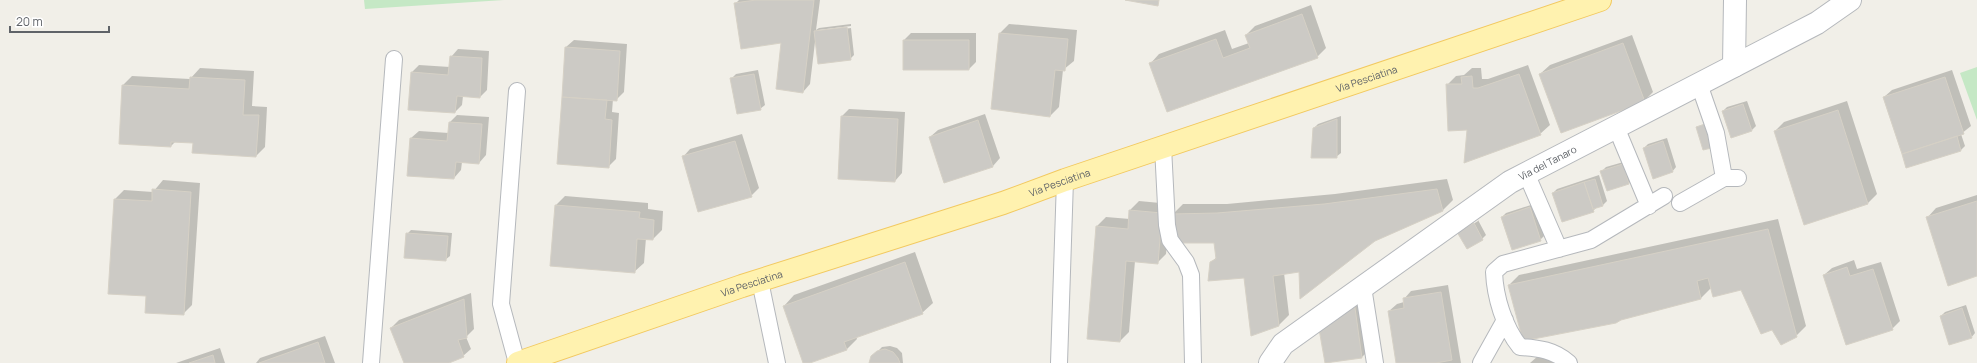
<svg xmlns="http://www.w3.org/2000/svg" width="1977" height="363" viewBox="0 0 1977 363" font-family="Manrope,sans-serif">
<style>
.green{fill:#c5e8c5}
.shadow{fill:#0003}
.building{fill:#cccac5;stroke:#d6d1c6}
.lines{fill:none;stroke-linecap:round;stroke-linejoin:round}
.lane-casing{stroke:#b5b8bc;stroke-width:18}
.street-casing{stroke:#b5b8bc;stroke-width:24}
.primary-casing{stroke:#f2c960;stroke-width:24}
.lane{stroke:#fff;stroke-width:16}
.street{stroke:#fff;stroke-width:22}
.primary{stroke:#fff2af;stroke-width:22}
.labels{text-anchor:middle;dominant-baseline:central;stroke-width:3.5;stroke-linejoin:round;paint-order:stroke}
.street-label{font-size:10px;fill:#5f6368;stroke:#fff}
</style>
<rect width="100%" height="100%" fill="#f1efe8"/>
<!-- green -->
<path class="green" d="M 364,0 L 504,0 L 365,9 Z
M 1977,67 L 1977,120 L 1960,73 Z"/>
<!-- shadow -->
<path class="shadow" d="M 739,0 L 820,0 L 816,30 L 819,28 L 851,24 L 851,26 L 818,30 L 818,32 L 851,28 L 854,55 L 850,59 L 815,42 L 810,84 L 803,92 L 782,42 L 735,4 Z
M 1311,5 L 1326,48 L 1317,57 L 1150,64 L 1159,54 L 1225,30 L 1232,49 L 1249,43 L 1246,35 L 1255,26 Z
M 1009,24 L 1077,30 L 1074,61 L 1063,70 L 1059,107 L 1050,116 L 1000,33 Z
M 911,33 L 976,33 L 976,62 L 969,69 L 904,40 Z
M 1632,35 L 1653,92 L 1644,101 L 1540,74 L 1550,65 Z
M 574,40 L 627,44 L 624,92 L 616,100 L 613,99 L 612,112 L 619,113 L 616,159 L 608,167 L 566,47 Z
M 458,49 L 489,51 L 487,90 L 480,97 L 463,96 L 462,105 L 455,112 L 412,72 L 419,65 L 450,67 L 451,57 Z
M 1528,65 L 1550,125 L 1540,134 L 1468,129 L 1447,85 L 1456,76 L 1464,75 L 1472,68 L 1481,68 L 1482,79 L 1488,79 Z
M 200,68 L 254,71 L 252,106 L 267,107 L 265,147 L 256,156 L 194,142 L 176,141 L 171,146 L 120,143 L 123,85 L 132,76 L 190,79 Z
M 758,70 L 765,105 L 760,109 L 732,78 L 736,74 Z
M 1952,70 L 1971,126 L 1961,134 L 1965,146 L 1961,150 L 1907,167 L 1884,97 L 1892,90 Z
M 1747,101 L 1756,126 L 1752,130 L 1723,111 L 1727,107 Z
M 1847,101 L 1877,194 L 1868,203 L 1805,224 L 1775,131 L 1784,122 Z
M 849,109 L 905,112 L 902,173 L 895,181 L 842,116 Z
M 985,114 L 1000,158 L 993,166 L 945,182 L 930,137 L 938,130 Z
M 457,115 L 489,117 L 486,155 L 479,163 L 462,162 L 461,170 L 454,178 L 411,138 L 419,131 L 449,133 L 450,122 Z
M 1341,116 L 1341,153 L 1336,157 L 1314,128 L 1318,124 Z
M 742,134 L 759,188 L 751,196 L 683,157 L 690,149 Z
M 1667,138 L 1676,167 L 1672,172 L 1644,148 L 1648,144 Z
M 1627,161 L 1633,179 L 1629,183 L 1607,190 L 1602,171 L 1606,167 Z
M 1599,175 L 1607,201 L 1603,205 L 1597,207 L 1593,211 L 1553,193 L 1557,189 Z
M 1447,179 L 1453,200 L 1443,210 L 1374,241 L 1284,273 L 1289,315 L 1278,326 L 1245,277 L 1211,262 L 1217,257 L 1215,242 L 1173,214 L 1183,204 L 1227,204 L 1335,194 Z
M 163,180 L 200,183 L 192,305 L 183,314 L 147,295 L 115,199 L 124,190 L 153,192 Z
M 1977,195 L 1977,275 L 1927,218 L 1936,208 Z
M 565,196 L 648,203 L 648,209 L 663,211 L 662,230 L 653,239 L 646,238 L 644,263 L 634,272 L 556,205 Z
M 1139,201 L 1171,204 L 1166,254 L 1157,263 L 1135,261 L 1129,332 L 1120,341 L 1097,226 L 1106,217 L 1130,219 L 1130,210 Z
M 1534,204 L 1544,236 L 1540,240 L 1502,217 L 1506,213 Z
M 1778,219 L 1806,326 L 1796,336 L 1773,329 L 1742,289 L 1712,287 L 1701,298 L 1620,319 L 1509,285 L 1519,275 Z
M 1478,220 L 1486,235 L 1482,239 L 1462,231 L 1478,221 Z
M 411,230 L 452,233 L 450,256 L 445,260 L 407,234 Z
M 915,252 L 933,303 L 922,313 L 856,336 L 857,339 L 847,349 L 804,363 L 784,306 L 794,295 Z
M 1854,260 L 1857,269 L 1881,262 L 1900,321 L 1892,329 L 1824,275 L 1832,268 Z
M 1448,285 L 1461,363 L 1397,363 L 1389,311 L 1397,304 L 1404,302 L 1404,299 L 1411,291 Z
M 471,293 L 474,329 L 466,337 L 471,349 L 463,356 L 446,363 L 405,363 L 391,328 L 399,320 Z
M 1361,295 L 1369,350 L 1362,357 L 1326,363 L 1320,329 Z
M 1966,305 L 1975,333 L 1971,338 L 1941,316 L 1945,312 Z
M 325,336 L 335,363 L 256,363 L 260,358 Z
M 890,346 L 897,348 L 902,353 L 903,363 L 870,363 L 872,357 L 882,347 Z
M 220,348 L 225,363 L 176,363 Z
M 1553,353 L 1554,363 L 1530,363 L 1538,356 Z"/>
<!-- building -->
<path class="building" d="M 756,0 L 814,0 L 803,93 L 776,89 L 781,43 L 741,49 L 734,3 Z
M 1125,0 L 1159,0 L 1158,6 Z
M 1302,14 L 1318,58 L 1167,112 L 1149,63 L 1216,39 L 1223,58 L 1250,48 L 1245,35 Z
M 847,27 L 851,60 L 818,64 L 814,31 Z
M 999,33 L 1068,39 L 1065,71 L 1055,70 L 1050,117 L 991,109 Z
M 903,40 L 969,40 L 969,70 L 903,70 Z
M 1623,43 L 1645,102 L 1561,133 L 1539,74 Z
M 565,47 L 620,51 L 617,101 L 562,97 Z
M 450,56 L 482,58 L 480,98 L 457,96 L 455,113 L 408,110 L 411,72 L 448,75 Z
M 754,74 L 761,110 L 737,114 L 730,78 Z
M 1519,74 L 1541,135 L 1464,163 L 1467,130 L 1448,131 L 1446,84 L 1462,84 L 1461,77 L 1472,76 L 1473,88 L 1478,88 Z
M 190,77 L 245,80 L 243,115 L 259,115 L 256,157 L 192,153 L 193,143 L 171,142 L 171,147 L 119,144 L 122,85 L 189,89 Z
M 1945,77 L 1964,134 L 1902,154 L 1883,97 Z
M 562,97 L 607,100 L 605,119 L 612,120 L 609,168 L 557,164 Z
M 1743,104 L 1752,131 L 1731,138 L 1722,111 Z
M 1838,110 L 1868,204 L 1804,225 L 1774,131 Z
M 841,116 L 898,119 L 895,182 L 838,179 Z
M 1337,119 L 1337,158 L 1311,158 L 1313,128 Z
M 978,120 L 993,167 L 944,183 L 929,137 Z
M 449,122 L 482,124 L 479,164 L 456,162 L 454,179 L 407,176 L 410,138 L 447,141 Z
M 1708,123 L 1716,147 L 1703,150 L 1696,127 Z
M 1957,136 L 1961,151 L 1906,168 L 1902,154 Z
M 735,141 L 752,197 L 698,212 L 682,156 Z
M 1663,141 L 1673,172 L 1653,179 L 1643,148 Z
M 1623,164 L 1629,184 L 1607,191 L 1600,171 Z
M 1595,179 L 1603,206 L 1593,209 L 1584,182 Z
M 1584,182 L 1594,212 L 1562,222 L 1552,193 Z
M 152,189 L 191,192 L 184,315 L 145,313 L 146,296 L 108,294 L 114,199 L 152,201 Z
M 1437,189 L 1443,211 L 1375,241 L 1300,299 L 1299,272 L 1273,276 L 1279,326 L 1251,336 L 1244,278 L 1208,281 L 1210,262 L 1216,259 L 1214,243 L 1174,243 L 1172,214 L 1217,213 L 1324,204 Z
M 1977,201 L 1977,276 L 1948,286 L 1926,217 Z
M 555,205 L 640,212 L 639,218 L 654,220 L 653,240 L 637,239 L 635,273 L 550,266 Z
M 1530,207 L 1541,241 L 1512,250 L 1501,217 Z
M 1129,210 L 1162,213 L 1158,264 L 1126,261 L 1120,342 L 1087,339 L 1096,226 L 1128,229 Z
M 1474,223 L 1483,240 L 1467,249 L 1457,232 Z
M 1768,229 L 1797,337 L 1781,345 L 1772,330 L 1761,334 L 1741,290 L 1713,297 L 1708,278 L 1697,281 L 1701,299 L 1621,320 L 1616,323 L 1523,341 L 1508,285 Z
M 406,233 L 448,236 L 446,261 L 404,258 Z
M 905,262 L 923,314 L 844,342 L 847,350 L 810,363 L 803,363 L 783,306 Z
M 1847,267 L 1850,276 L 1873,269 L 1893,330 L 1846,345 L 1823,275 Z
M 1441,292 L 1452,360 L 1436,363 L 1396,363 L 1388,311 L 1404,308 L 1403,298 Z
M 464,299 L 467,338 L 458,340 L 464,357 L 449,363 L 404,363 L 390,328 Z
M 1354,301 L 1362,358 L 1325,363 L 1319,329 Z
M 1962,308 L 1972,338 L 1949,345 L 1940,316 Z
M 318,342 L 325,363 L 259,363 Z
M 885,349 L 893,352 L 898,358 L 900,363 L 869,363 L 871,356 L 877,351 Z
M 213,355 L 215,363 L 189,363 Z"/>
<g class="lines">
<defs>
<path id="lane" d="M 1699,84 L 1716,133 L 1724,178
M 1616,127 L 1649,206
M 1163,147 L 1167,225 L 1170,240 L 1186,262 L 1191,275 L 1193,363
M 1526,173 L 1559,249
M 1680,203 L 1724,178 L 1738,178
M 760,281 L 777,363
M 1363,287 L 1375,363
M 371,363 L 394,59
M 517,363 L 501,304 L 517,91
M 1059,363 L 1065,180
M 1481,363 L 1505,320
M 1569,363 C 1554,350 1539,348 1520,347 C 1504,327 1495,297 1494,272 L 1503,264 L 1591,240 L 1664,196"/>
<g id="street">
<path d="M 1734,66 L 1735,0"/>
<path id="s1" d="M 1270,363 L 1283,344 L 1510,182 L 1817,23 L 1850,0"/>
</g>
<g id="primary">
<path id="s2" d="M 518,363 L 742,286 L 1003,203 L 1065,180 L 1600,0"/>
</g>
</defs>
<!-- lane casing -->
<use href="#lane" class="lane-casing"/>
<!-- street casing -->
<use href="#street" class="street-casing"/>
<!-- primary casing -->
<use href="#primary" class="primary-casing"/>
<!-- lane -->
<use href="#lane" class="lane"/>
<!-- street -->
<use href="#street" class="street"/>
<!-- primary -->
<use href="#primary" class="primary"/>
</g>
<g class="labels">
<!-- street labels -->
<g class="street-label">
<text stroke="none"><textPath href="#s2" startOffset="895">Via Pesciatina</textPath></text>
<text stroke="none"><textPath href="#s1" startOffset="344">Via del Tanaro</textPath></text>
<text stroke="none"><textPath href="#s2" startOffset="571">Via Pesciatina</textPath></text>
<text stroke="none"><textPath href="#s2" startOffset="247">Via Pesciatina</textPath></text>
</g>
</g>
<!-- scale -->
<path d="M10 26v6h99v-6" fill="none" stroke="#5f6368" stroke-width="2"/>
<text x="16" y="26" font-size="12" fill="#5f6368" stroke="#ffffff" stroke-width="3" paint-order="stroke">20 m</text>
</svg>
